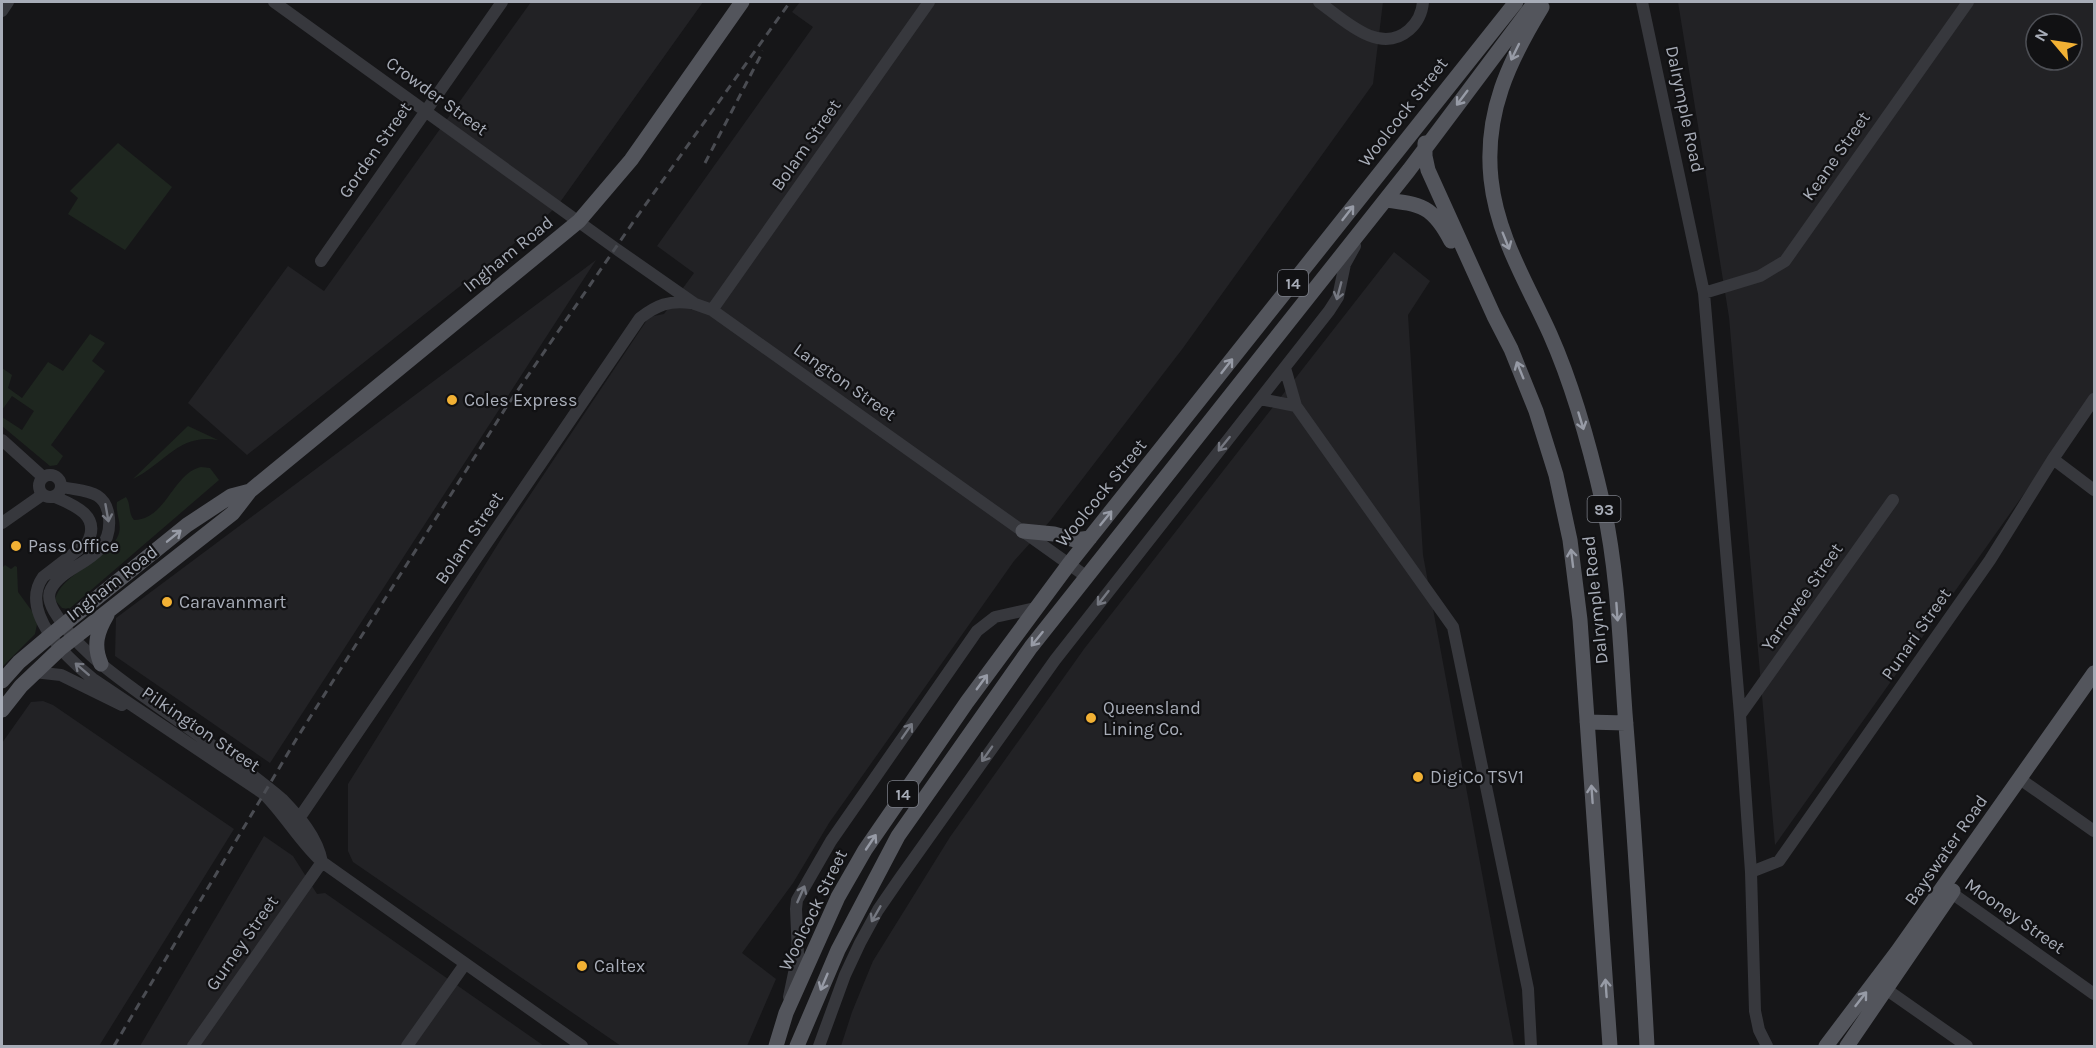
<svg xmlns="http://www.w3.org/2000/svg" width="2096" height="1048" viewBox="0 0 2096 1048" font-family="Karla,sans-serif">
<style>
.built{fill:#222225;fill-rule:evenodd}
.green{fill:#1e261f}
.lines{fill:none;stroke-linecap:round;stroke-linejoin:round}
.minor{stroke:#37383d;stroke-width:12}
.major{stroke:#53555c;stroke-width:15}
.rail{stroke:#4a4c52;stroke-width:3;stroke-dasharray:8 6;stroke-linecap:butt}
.oneway{stroke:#979ba6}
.oneway2{stroke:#757881}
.poi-dot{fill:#f2b134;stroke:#111113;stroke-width:2}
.labels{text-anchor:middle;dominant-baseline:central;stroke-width:4.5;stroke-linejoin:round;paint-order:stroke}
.shield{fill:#111113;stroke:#7b7e86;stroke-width:1.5}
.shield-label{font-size:16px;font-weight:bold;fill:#a8adb8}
.street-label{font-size:18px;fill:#a8adb8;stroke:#111113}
.poi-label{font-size:18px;fill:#a8adb8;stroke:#111113;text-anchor:start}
</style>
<rect width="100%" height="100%" fill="#161618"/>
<!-- built -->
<path class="built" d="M 531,2 L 703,2 L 558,205 L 536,226 L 247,455 L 188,403 L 288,266 L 324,291 Z
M 800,2 L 1383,2 L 1373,84 L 1183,348 L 1050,521 L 1014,561 L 829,823 L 793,883 L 742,953 L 776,979 L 747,1046 L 621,1046 L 353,862 L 348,851 L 348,784 L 508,528 L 649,317 L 664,314 L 694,273 L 657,246 L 813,27 L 792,12 Z
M 1678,2 L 2094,2 L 2094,395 L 1775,845 L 1729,317 ZM 2036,24 L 2072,24 L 2072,60 L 2036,60 Z
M 1394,252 L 1430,281 L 1408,315 L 1423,555 L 1514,1046 L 841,1046 L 852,1012 L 873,961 L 950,837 L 1084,649 Z
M 596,260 L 270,763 L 115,656 L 116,618 Z
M 43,701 L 53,705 L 234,829 L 99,1046 L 2,1046 L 2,743 L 31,702 Z
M 264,836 L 293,856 L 317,894 L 325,893 L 544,1046 L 140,1046 Z"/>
<!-- green -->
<path class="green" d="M 118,143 L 172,187 L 125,250 L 68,214 L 78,198 L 70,191 Z
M 90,334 L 105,343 L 92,361 L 105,371 L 51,445 L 63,456 L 57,465 L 50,466 L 2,426 L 2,417 L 22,430 L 34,411 L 12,396 L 2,410 L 2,368 L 12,375 L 8,388 L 22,398 L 48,362 L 63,371 Z
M 188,426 L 218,440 C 179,433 164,464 133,479 Z
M 201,467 L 210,468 L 219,480 L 69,609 L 62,608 L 55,600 C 60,575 103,562 117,538 C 124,525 115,515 117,502 L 126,497 C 131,504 128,513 134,520 C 166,520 173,473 201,467 Z
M 5,565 L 11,569 L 15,566 L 17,567 L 18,592 L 34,614 L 37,624 L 35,634 L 2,667 L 2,568 Z"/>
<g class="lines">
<!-- minor -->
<path class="minor" d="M 274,2 L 615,248 L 695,304 L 712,310 L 1087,577
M 1319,2 C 1343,19 1379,56 1409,30 C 1418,22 1422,14 1423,2
M 1642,2 L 1704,293 L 1740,715 L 1751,872 L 1755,1011 L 1759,1030 L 1767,1046
M 2,11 L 8,2
M 321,261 L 502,2
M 1704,293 L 1760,276 L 1785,261 L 1968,2
M 712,310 L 929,2
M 1285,368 L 1296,406 L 1453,627 L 1528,989 L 1531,1046
M 1260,399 L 1296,406
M 2,440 L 43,477
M 2053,459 L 2094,490
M39 486a11 11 0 1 1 22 0a11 11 0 1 1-22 0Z
M 62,487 C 85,492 106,489 109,518 C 113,562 65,562 51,589 C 47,596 50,604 54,611 C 76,649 112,673 146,698 C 192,731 239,763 282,799 C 300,818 317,836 322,862
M 55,497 C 74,505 102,516 87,543 L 43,577 C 18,612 68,659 93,679 L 264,794 C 285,815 300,842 322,862 L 582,1046
M 2,523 L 42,495
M 34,672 L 61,675 L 122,705
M 1740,715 L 1893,500
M 2020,779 L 2094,831
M 290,824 L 300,817 L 640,318 C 657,305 669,300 691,303
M 1751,872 L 1779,861 L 1990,560 L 2053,459 L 2094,399
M 1946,889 L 2094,994
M 1880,985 L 1967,1046
M 789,997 L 798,954 L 796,909 L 797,900 L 831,841 L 977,631 L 995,617 L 1035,608
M 193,1046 L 322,862
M 407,1046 L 465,964
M 819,1046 L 845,975 L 860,943 L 878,910 L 900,878 L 1055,660 L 1329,311 L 1338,297 L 1345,264 L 1355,246"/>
<!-- major -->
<path class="major" d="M 1542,7 C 1509,61 1484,113 1491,179 C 1497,236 1527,283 1550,334 C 1574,388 1590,447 1603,504 C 1618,572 1620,643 1625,713 C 1634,824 1641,935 1647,1046
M 1425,143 L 1425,156 L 1428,170 L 1494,316 L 1511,349 L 1536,411 L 1556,475 L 1570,540 L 1580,620 L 1610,1046
M 1385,200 C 1421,204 1433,206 1451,241
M 1023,531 L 1054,534 L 1075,540 L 1090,538
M 101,664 C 93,645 97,632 107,615
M 2,681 L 19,662 L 51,635 L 187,525 L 231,496 L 250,491
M 2,710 L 21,686 L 61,648 L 233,513 L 250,491 L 579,221 L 631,160 L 742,2
M 1587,722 L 1626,723
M 776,1046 L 786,1013 L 838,897 L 865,850 L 967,702 L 1069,564 L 1516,2
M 797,1046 L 838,950 L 898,836 L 1031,647 L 1409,170 L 1535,2
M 1826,1046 L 1897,952 L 2094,673
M 1847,1046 L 1953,891"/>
<!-- rail -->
<path class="rail" d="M 705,163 L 763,51
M 114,1046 L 297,738 L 505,409 L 636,218 L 790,2"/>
</g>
<!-- one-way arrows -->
<defs><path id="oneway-shaft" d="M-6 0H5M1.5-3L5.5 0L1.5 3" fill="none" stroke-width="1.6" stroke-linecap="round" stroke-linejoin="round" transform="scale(1.5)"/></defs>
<g class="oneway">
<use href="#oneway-shaft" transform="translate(1515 52) rotate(116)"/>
<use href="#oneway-shaft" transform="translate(1462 98) rotate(127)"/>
<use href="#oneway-shaft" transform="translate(1348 213) rotate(-52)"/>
<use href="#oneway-shaft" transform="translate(1506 241) rotate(68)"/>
<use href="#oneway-shaft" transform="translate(1227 366) rotate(-52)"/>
<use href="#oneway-shaft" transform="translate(1520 370) rotate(-112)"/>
<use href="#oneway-shaft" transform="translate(1581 421) rotate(73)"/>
<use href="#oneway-shaft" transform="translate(1106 518) rotate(-51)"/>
<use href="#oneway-shaft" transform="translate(174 536) rotate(-39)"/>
<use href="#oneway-shaft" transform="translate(1572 558) rotate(-97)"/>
<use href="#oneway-shaft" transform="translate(1617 612) rotate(86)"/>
<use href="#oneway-shaft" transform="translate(1037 639) rotate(129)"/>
<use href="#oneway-shaft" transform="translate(982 682) rotate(-54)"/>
<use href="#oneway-shaft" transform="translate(1592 794) rotate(-94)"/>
<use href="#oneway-shaft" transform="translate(871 842) rotate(-56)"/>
<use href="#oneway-shaft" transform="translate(824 982) rotate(113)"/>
<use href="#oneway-shaft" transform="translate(1606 988) rotate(-94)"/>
<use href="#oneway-shaft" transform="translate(1861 999) rotate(-52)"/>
</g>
<g class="oneway2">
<use href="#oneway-shaft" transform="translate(1339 291) rotate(105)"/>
<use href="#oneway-shaft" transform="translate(1224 444) rotate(129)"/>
<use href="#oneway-shaft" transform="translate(107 513) rotate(80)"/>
<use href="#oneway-shaft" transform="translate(1103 598) rotate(128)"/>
<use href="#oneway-shaft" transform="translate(82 669) rotate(-139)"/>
<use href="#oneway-shaft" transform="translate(907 731) rotate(-55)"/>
<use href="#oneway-shaft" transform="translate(987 754) rotate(125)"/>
<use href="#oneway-shaft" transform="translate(801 894) rotate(-66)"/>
<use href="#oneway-shaft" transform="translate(876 914) rotate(120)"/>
</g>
<!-- markers -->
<g class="poi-dot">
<circle cx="452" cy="400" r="6"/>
<circle cx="16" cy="546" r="6"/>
<circle cx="167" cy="602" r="6"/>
<circle cx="1091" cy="718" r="6"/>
<circle cx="1418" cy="777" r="6"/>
<circle cx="582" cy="966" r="6"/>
</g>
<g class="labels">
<!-- shield labels -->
<g class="shield">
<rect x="1278" y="270" width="30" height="26" rx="4.5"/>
<rect x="1587.5" y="496" width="33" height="26" rx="4.5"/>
<rect x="888" y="781" width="30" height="26" rx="4.5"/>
</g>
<g class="shield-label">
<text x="1293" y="283">14</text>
<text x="1604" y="509">93</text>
<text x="903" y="794">14</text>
</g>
<!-- street labels -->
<g class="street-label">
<text transform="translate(437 96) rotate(36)">Crowder Street</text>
<text transform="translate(1685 109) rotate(78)">Dalrymple Road</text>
<text transform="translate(1403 112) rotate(-52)">Woolcock Street</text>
<text transform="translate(806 145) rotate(-55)">Bolam Street</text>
<text transform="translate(375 150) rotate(-55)">Gorden Street</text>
<text transform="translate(1836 156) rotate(-55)">Keane Street</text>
<text transform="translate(508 254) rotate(-39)">Ingham Road</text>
<text transform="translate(845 382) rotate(35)">Langton Street</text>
<text transform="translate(1101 493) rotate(-51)">Woolcock Street</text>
<text transform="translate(469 538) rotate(-56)">Bolam Street</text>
<text transform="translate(112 583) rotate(-38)">Ingham Road</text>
<text transform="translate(1802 597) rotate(-55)">Yarrowee Street</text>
<text transform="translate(1595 600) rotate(-96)">Dalrymple Road</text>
<text transform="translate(1916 634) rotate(-55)">Punari Street</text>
<text transform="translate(201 729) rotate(34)">Pilkington Street</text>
<text transform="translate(1946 850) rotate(-55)">Bayswater Road</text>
<text transform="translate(813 910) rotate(-64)">Woolcock Street</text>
<text transform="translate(2015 916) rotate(35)">Mooney Street</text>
<text transform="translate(242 943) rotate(-55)">Gurney Street</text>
</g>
<!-- poi labels -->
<g class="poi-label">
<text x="464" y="400">Coles Express</text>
<text x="28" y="546">Pass Office</text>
<text x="179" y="602">Caravanmart</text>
<text x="1103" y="708">Queensland<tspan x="1103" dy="21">Lining Co.</tspan></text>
<text x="1430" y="777">DigiCo TSV1</text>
<text x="594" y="966">Caltex</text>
</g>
</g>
<!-- border -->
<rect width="2096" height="1048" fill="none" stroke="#a8adb8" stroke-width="6"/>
<!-- north arrow -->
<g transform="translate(2054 42) rotate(299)"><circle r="28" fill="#111113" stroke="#4d4f55" stroke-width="1.5"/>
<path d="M0-4.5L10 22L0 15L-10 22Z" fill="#f2b134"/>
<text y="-9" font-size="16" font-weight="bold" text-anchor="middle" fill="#a8adb8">N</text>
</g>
</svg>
